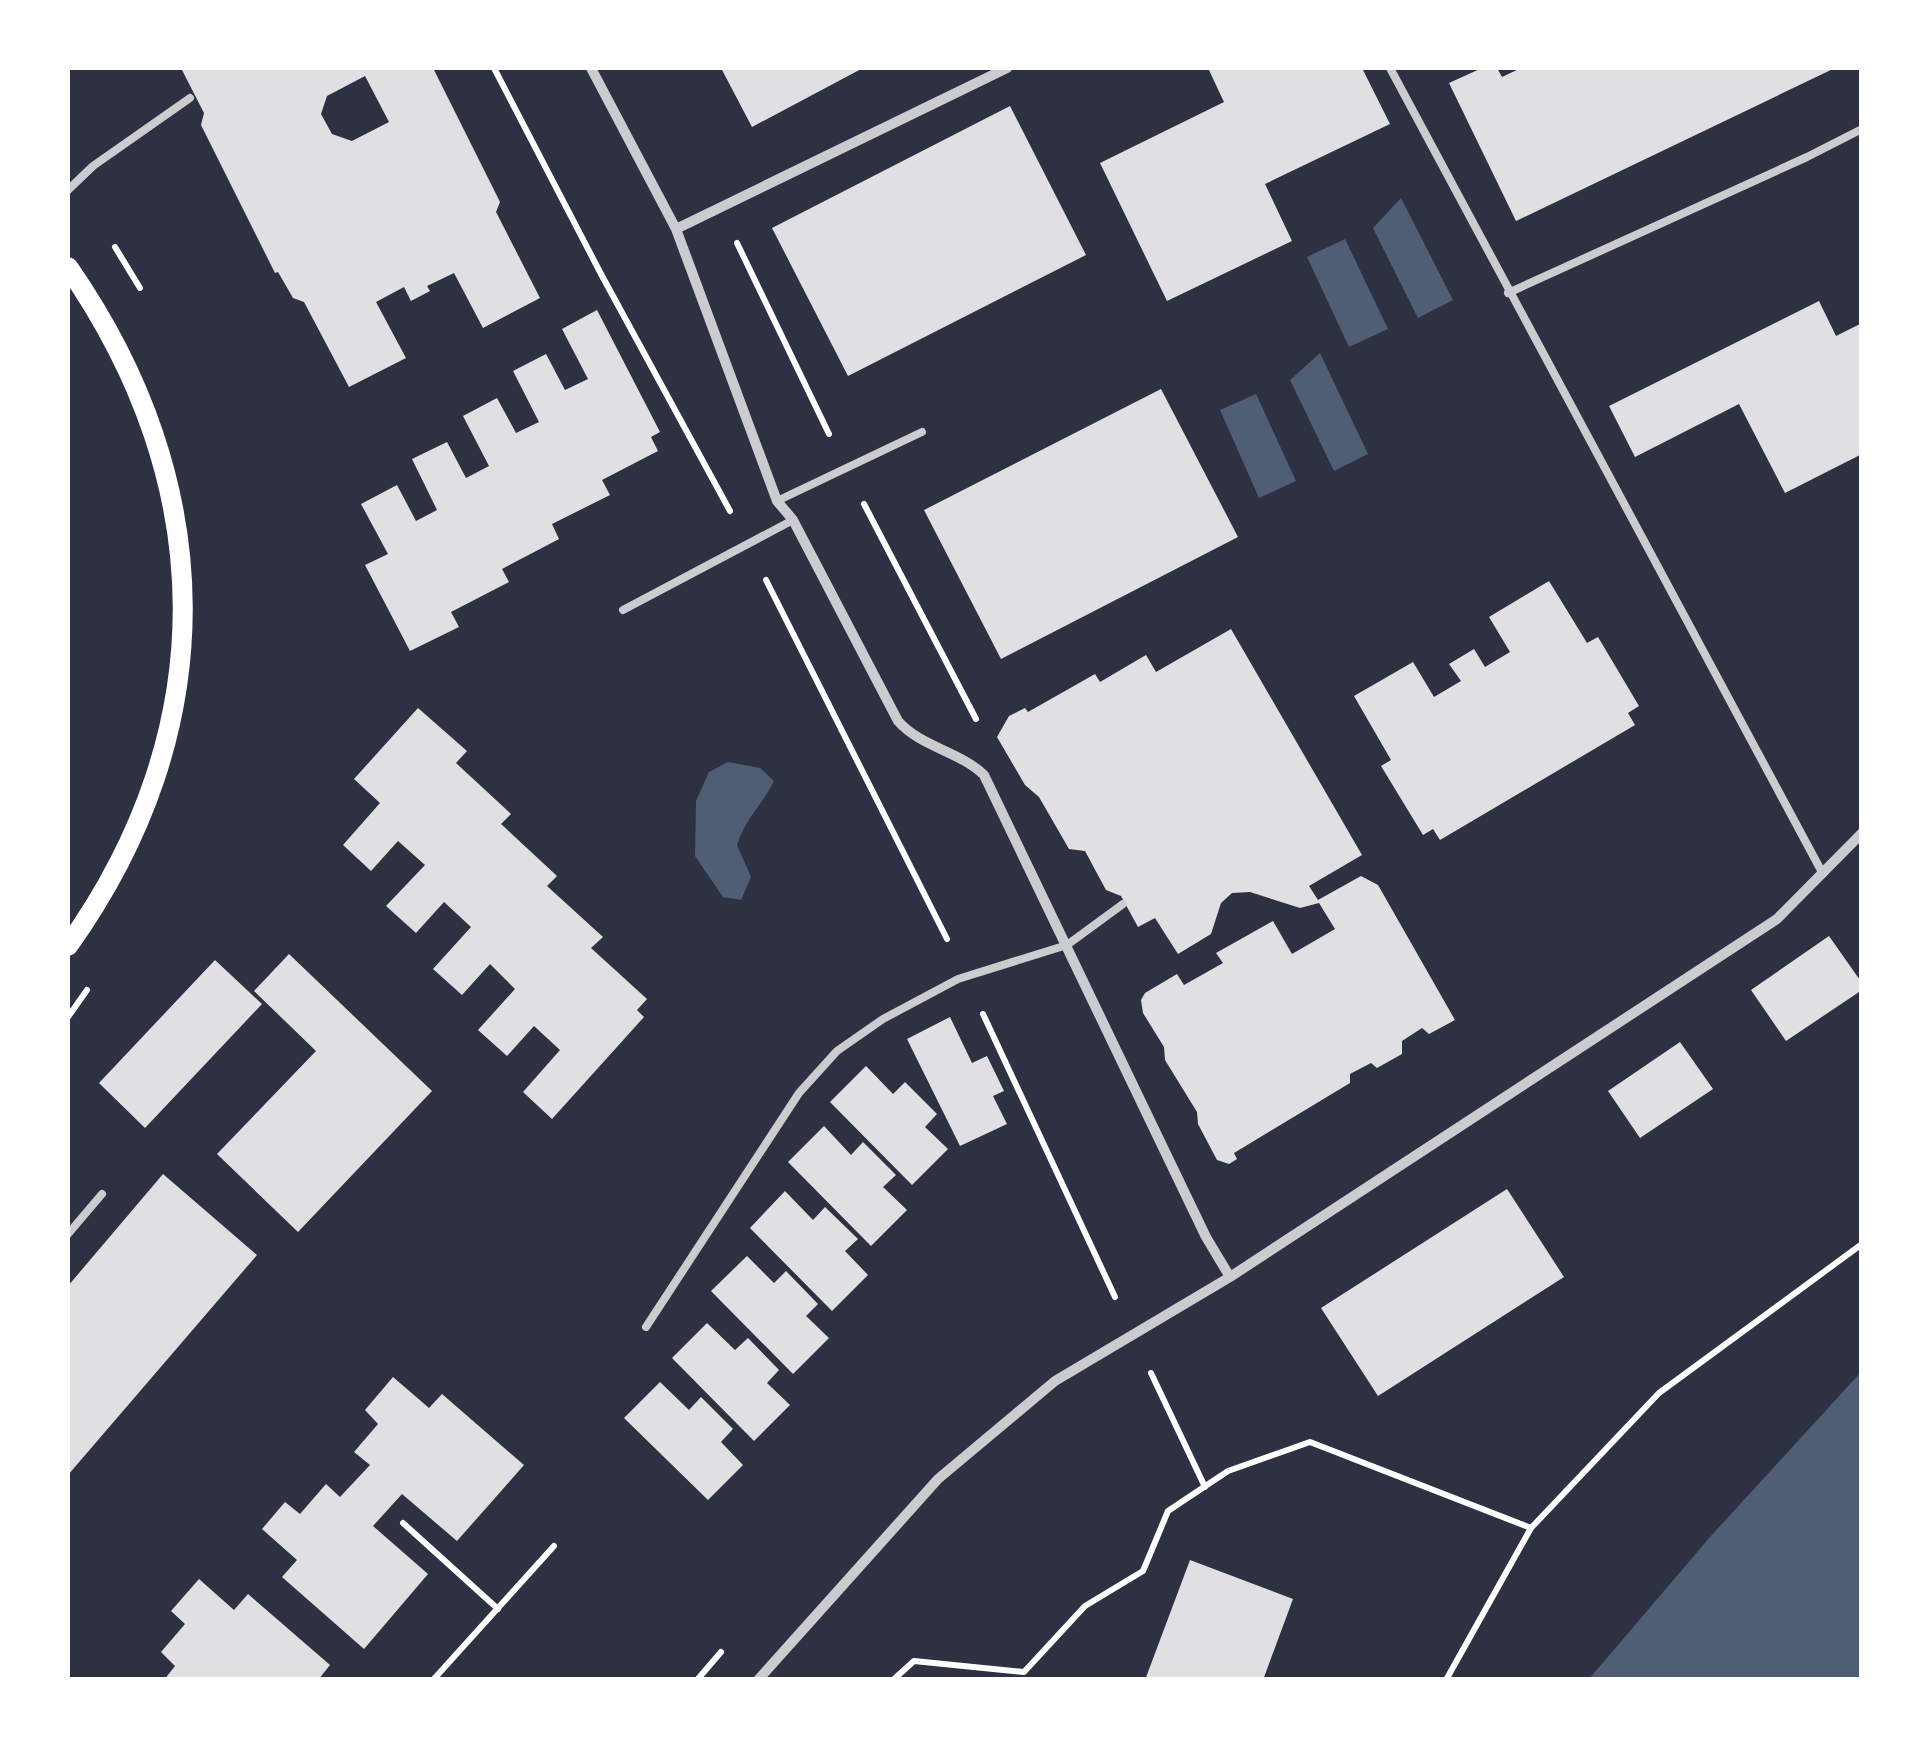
<svg xmlns="http://www.w3.org/2000/svg" width="1929" height="1747" viewBox="0 0 1929 1747" font-family="Montserrat,sans-serif">
<style>
.water{fill:#4f5d75}
.building{fill:#e0e0e3;fill-rule:evenodd}
.lines{fill:none;stroke-linecap:round;stroke-linejoin:round}
.path{stroke:#fff;stroke-width:6}
.service{stroke:#caccd0;stroke-width:8}
.minor{stroke:#caccd0;stroke-width:10}
.secondary{stroke:#fff;stroke-width:20}
</style>
<rect width="100%" height="100%" fill="#2d3142"/>
<!-- water -->
<path class="water" d="M 1401,198 L 1453,300 L 1418,318 L 1373,228 Z
M 1345,239 L 1388,329 L 1349,347 L 1307,257 Z
M 1320,353 L 1368,454 L 1334,471 L 1290,380 Z
M 1256,394 L 1296,481 L 1259,498 L 1220,410 Z
M 728,762 L 760,768 L 774,781 C 761,807 747,816 737,845 L 751,877 L 741,900 L 723,897 L 695,856 L 696,801 L 709,772 Z
M 1861,1372 L 1861,1679 L 1589,1679 L 1710,1537 Z"/>
<!-- building -->
<path class="building" d="M 181,68 L 433,68 L 500,202 L 496,212 L 540,298 L 483,328 L 454,273 L 427,286 L 430,291 L 411,301 L 404,287 L 376,302 L 406,358 L 349,387 L 304,302 L 293,298 L 278,272 L 275,273 L 201,125 L 204,113 ZM 365,76 L 389,122 L 352,141 L 332,134 L 321,114 L 327,96 Z
M 721,68 L 863,68 L 752,127 Z
M 1208,68 L 1362,68 L 1390,124 L 1265,184 L 1292,241 L 1167,301 L 1100,163 L 1224,102 Z
M 1482,68 L 1497,68 L 1502,77 L 1521,68 L 1835,68 L 1516,221 L 1449,83 Z
M 1010,106 L 1086,255 L 848,376 L 772,228 Z
M 1819,301 L 1836,336 L 1862,323 L 1862,454 L 1785,493 L 1739,404 L 1635,457 L 1609,406 Z
M 597,310 L 660,432 L 651,437 L 658,451 L 602,480 L 610,495 L 552,524 L 559,539 L 502,569 L 509,582 L 451,612 L 459,627 L 410,651 L 365,565 L 388,554 L 361,504 L 397,485 L 416,521 L 437,510 L 412,459 L 447,442 L 466,478 L 489,466 L 463,416 L 497,398 L 516,433 L 539,422 L 513,371 L 546,354 L 565,390 L 588,379 L 562,329 Z
M 1161,389 L 1238,537 L 1001,659 L 924,510 Z
M 1549,581 L 1587,643 L 1598,637 L 1639,706 L 1628,713 L 1635,725 L 1440,840 L 1433,829 L 1423,835 L 1381,766 L 1391,760 L 1354,696 L 1413,662 L 1434,697 L 1461,681 L 1449,664 L 1474,649 L 1485,667 L 1510,652 L 1489,617 Z
M 1231,629 L 1362,855 L 1309,886 L 1318,900 L 1361,876 L 1378,885 L 1455,1020 L 1429,1034 L 1422,1028 L 1402,1041 L 1402,1054 L 1377,1068 L 1371,1063 L 1350,1074 L 1350,1083 L 1234,1153 L 1237,1159 L 1229,1164 L 1217,1160 L 1198,1124 L 1197,1112 L 1165,1060 L 1164,1047 L 1143,1013 L 1141,1000 L 1145,993 L 1177,974 L 1184,985 L 1223,963 L 1216,953 L 1273,921 L 1292,954 L 1335,929 L 1319,903 L 1300,908 L 1250,892 L 1232,893 L 1221,903 L 1211,934 L 1178,954 L 1155,918 L 1138,927 L 1121,896 L 1106,890 L 1085,851 L 1069,849 L 1039,797 L 1025,785 L 997,737 L 1009,716 L 1025,708 L 1028,712 L 1095,674 L 1100,682 L 1146,655 L 1156,672 Z
M 418,708 L 467,751 L 456,763 L 511,814 L 501,824 L 557,876 L 547,886 L 603,937 L 591,948 L 647,999 L 637,1010 L 644,1017 L 552,1119 L 523,1092 L 560,1050 L 534,1026 L 507,1056 L 478,1030 L 515,989 L 490,964 L 462,995 L 433,969 L 471,927 L 444,902 L 416,933 L 386,906 L 425,865 L 398,841 L 371,871 L 343,845 L 380,803 L 354,779 Z
M 1829,936 L 1862,983 L 1862,990 L 1786,1041 L 1751,990 Z
M 289,954 L 432,1091 L 298,1232 L 217,1154 L 316,1051 L 254,991 Z
M 215,960 L 262,1004 L 145,1128 L 99,1083 Z
M 950,1017 L 972,1063 L 987,1056 L 1004,1091 L 993,1096 L 1007,1124 L 960,1146 L 907,1039 Z
M 1680,1042 L 1713,1089 L 1640,1138 L 1608,1091 Z
M 866,1066 L 893,1094 L 905,1082 L 937,1114 L 925,1127 L 948,1149 L 912,1185 L 830,1102 Z
M 824,1126 L 851,1155 L 863,1142 L 896,1175 L 883,1187 L 907,1210 L 871,1246 L 788,1162 Z
M 163,1174 L 257,1255 L 68,1475 L 68,1286 Z
M 1507,1189 L 1564,1277 L 1378,1396 L 1321,1308 Z
M 785,1191 L 813,1220 L 825,1207 L 858,1239 L 845,1251 L 868,1275 L 832,1311 L 750,1228 Z
M 747,1256 L 774,1283 L 786,1271 L 818,1304 L 806,1316 L 829,1338 L 793,1374 L 711,1291 Z
M 707,1323 L 735,1350 L 748,1338 L 779,1370 L 767,1383 L 790,1405 L 754,1441 L 672,1358 Z
M 393,1377 L 429,1408 L 442,1394 L 524,1465 L 457,1541 L 402,1494 L 373,1526 L 428,1574 L 364,1649 L 282,1577 L 297,1560 L 262,1529 L 285,1502 L 300,1514 L 326,1484 L 340,1497 L 370,1465 L 354,1452 L 378,1424 L 365,1410 Z
M 660,1382 L 689,1410 L 701,1397 L 733,1429 L 721,1442 L 743,1465 L 708,1500 L 624,1418 Z
M 1190,1560 L 1293,1599 L 1263,1680 L 1145,1680 Z
M 199,1579 L 234,1610 L 248,1594 L 330,1665 L 318,1680 L 164,1680 L 175,1666 L 161,1652 L 185,1624 L 171,1611 Z"/>
<g class="lines">
<!-- path -->
<path class="path" d="M 494,68 L 601,274 L 730,511
M 737,243 L 829,434
M 115,247 L 140,288
M 864,504 L 976,719
M 766,580 L 947,939
M 983,1014 L 1115,1297
M 68,1017 L 87,990
M 1151,1373 L 1205,1487
M 403,1523 L 498,1609
M 433,1680 L 554,1546
M 697,1680 L 721,1652
M 893,1680 L 914,1661 L 1024,1672 L 1085,1606 L 1143,1571 L 1168,1511 L 1228,1471 L 1310,1442 L 1531,1528
M 1446,1680 L 1531,1528 L 1659,1393 L 1862,1244"/>
<!-- service -->
<path class="service" d="M 1390,68 L 1823,874
M 68,190 L 93,166 L 190,98
M 1508,293 L 1807,157 L 1862,129
M 777,501 L 922,432
M 623,610 L 793,520
M 68,1234 L 102,1194
M 646,1327 L 799,1093 L 837,1051 L 883,1019 L 958,979 L 1067,945 L 1123,904"/>
<!-- minor -->
<path class="minor" d="M 591,68 L 676,229 L 777,501 L 793,520 L 898,721 C 921,747 959,751 984,775 L 1206,1237 L 1230,1277
M 676,229 L 1007,68
M 758,1680 L 938,1479 L 1055,1381 L 1230,1277 L 1777,919 L 1862,833"/>
<!-- secondary -->
<path class="secondary" d="M 68,267 C 219,484 223,729 68,946"/>
</g>
<!-- border -->
<rect width="1929" height="1747" fill="none" stroke="#ffffff" stroke-width="140"/>
</svg>
